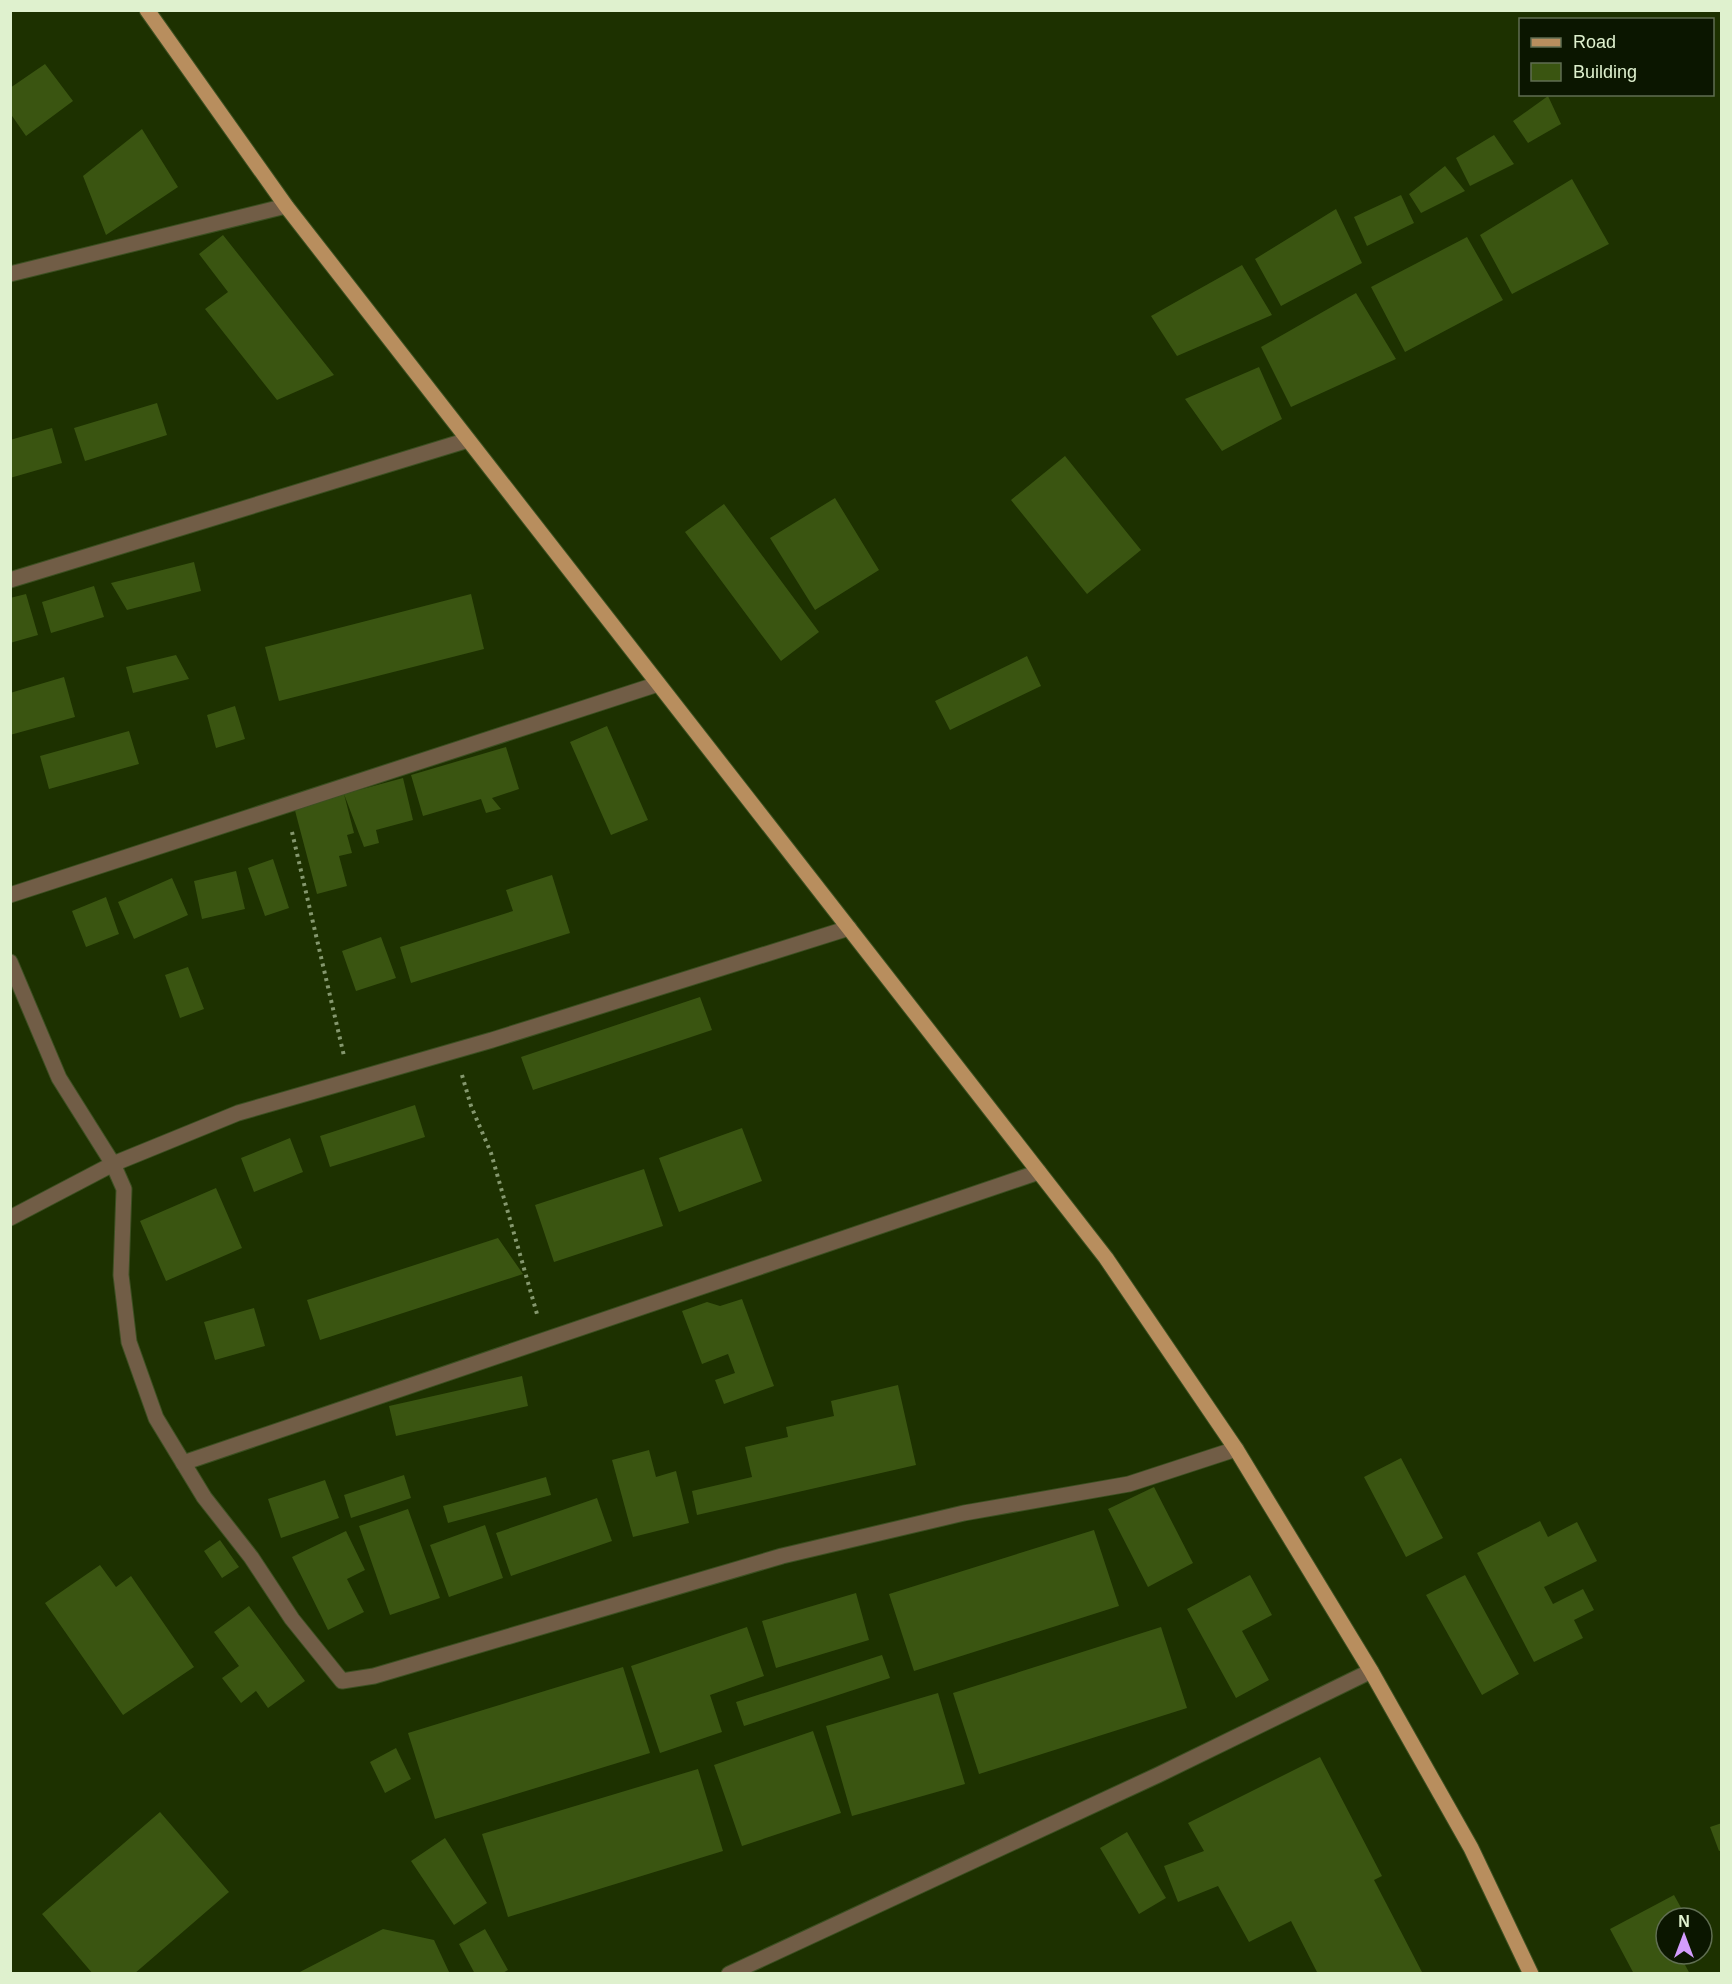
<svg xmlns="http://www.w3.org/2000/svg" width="1732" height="1984" viewBox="0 0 1732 1984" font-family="Arial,sans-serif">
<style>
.building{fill:#3a5511}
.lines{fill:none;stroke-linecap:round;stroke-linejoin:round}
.minor-casing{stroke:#3c5021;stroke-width:17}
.major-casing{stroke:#3c5021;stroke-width:17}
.path{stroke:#85986e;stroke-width:4;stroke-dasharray:3 4.5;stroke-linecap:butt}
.minor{stroke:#715d46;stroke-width:15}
.major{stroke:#b88e5e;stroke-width:15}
</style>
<rect width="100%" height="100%" fill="#1d3100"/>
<!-- building -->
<path class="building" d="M 45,64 L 73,101 L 26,136 L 10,113 L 10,88 Z
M 1548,96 L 1561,124 L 1528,143 L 1513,121 Z
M 142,129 L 178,187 L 106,235 L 83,176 Z
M 1494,135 L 1514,164 L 1470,186 L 1456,158 Z
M 1445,166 L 1465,191 L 1421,213 L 1409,194 Z
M 1572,179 L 1609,244 L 1512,294 L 1480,235 Z
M 1401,195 L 1414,223 L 1367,246 L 1354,217 Z
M 1336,209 L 1362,263 L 1281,306 L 1255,259 Z
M 223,235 L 334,375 L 277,400 L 205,309 L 228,292 L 199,254 Z
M 1467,237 L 1503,300 L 1405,352 L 1371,287 Z
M 1242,265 L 1272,315 L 1177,356 L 1151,316 Z
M 1356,293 L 1396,359 L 1291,407 L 1261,347 Z
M 1259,367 L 1282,419 L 1222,451 L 1185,399 Z
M 157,403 L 167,435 L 85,461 L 74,428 Z
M 52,428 L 62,463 L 10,478 L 10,440 Z
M 1065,456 L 1141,550 L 1087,594 L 1011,500 Z
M 835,498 L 879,570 L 815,610 L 770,538 Z
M 724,504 L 819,632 L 781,661 L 685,532 Z
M 194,562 L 201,591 L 127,610 L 111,583 Z
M 94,586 L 104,617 L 51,633 L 42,602 Z
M 26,594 L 38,635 L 10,643 L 10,598 Z
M 471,594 L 484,649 L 279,701 L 265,647 Z
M 176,655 L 189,679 L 133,693 L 126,667 Z
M 1027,656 L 1041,686 L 950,730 L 935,701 Z
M 64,677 L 75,717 L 10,735 L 10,693 Z
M 235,706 L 245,739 L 216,748 L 207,715 Z
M 607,726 L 648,820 L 611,835 L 570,742 Z
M 129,731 L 139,764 L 49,789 L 40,756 Z
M 506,747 L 519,789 L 492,798 L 501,809 L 486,813 L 481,799 L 423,816 L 411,775 Z
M 403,778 L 413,820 L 376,830 L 379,843 L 364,847 L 344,794 L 354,833 L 347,835 L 352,853 L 339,856 L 347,886 L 317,894 L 293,803 L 344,794 Z
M 273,859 L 289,908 L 265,916 L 248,868 Z
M 236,871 L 245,909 L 202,919 L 194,881 Z
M 552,875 L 570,933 L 411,983 L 400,947 L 513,911 L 506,890 Z
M 172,878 L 188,915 L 134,939 L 118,902 Z
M 106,897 L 119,934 L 86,947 L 72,911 Z
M 381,937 L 396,978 L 356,991 L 342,951 Z
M 188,967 L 204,1009 L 180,1018 L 165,975 Z
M 700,997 L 712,1030 L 533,1090 L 521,1057 Z
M 415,1105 L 425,1137 L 330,1167 L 320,1136 Z
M 742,1128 L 762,1181 L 679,1212 L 659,1158 Z
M 290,1138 L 303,1172 L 254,1192 L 241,1158 Z
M 644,1169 L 663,1226 L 554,1262 L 535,1205 Z
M 216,1188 L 242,1248 L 166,1281 L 140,1221 Z
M 498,1238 L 523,1274 L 320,1340 L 307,1300 Z
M 742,1299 L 774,1386 L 724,1404 L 715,1380 L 735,1373 L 728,1354 L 702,1364 L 682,1311 L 707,1302 L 720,1306 Z
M 254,1308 L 265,1346 L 215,1360 L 204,1322 Z
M 522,1376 L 528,1406 L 396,1436 L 389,1406 Z
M 898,1385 L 916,1465 L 697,1515 L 692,1491 L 752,1477 L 745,1447 L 788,1437 L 786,1427 L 834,1416 L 831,1401 Z
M 649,1450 L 656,1477 L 676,1471 L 689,1523 L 633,1537 L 612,1460 Z
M 1401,1458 L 1443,1538 L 1406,1557 L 1364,1477 Z
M 404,1475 L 411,1498 L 351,1518 L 344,1495 Z
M 546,1477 L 551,1495 L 448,1523 L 443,1506 Z
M 325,1480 L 339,1518 L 281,1538 L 268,1499 Z
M 1154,1487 L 1193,1563 L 1148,1587 L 1108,1509 Z
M 597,1498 L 612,1541 L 511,1576 L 496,1533 Z
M 408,1509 L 440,1598 L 390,1615 L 359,1526 Z
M 1540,1521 L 1548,1537 L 1577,1522 L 1597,1561 L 1544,1587 L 1553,1604 L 1583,1589 L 1594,1610 L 1574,1620 L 1583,1638 L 1534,1662 L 1477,1553 Z
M 485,1525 L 503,1578 L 449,1597 L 430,1545 Z
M 1094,1530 L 1119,1606 L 914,1671 L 889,1594 Z
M 346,1531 L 365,1570 L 347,1579 L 364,1612 L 328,1630 L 292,1557 Z
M 220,1540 L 239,1567 L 222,1578 L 204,1551 Z
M 100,1565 L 116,1587 L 131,1576 L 194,1667 L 123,1715 L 45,1603 Z
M 1250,1575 L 1272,1615 L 1242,1631 L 1269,1680 L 1236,1698 L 1187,1609 Z
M 1465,1575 L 1519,1674 L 1482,1695 L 1426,1595 Z
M 856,1593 L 869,1640 L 776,1668 L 762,1621 Z
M 249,1606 L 305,1681 L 268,1708 L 256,1691 L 241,1703 L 222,1678 L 239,1666 L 214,1632 Z
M 747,1627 L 764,1676 L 710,1695 L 722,1732 L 660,1753 L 631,1666 Z
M 1161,1627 L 1187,1708 L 979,1774 L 953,1693 Z
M 882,1655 L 890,1678 L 744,1726 L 736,1702 Z
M 623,1667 L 650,1753 L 435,1819 L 408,1733 Z
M 938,1693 L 965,1784 L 852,1816 L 826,1726 Z
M 813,1731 L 841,1813 L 742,1846 L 714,1765 Z
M 396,1748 L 411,1779 L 385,1793 L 370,1762 Z
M 1320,1757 L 1382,1876 L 1374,1880 L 1423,1974 L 1318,1974 L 1291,1921 L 1249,1942 L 1218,1886 L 1178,1902 L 1164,1866 L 1204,1851 L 1188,1823 Z
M 698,1769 L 723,1851 L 508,1917 L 482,1834 Z
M 160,1812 L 229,1892 L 134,1974 L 93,1974 L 42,1914 Z
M 1722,1823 L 1722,1850 L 1719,1851 L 1710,1827 Z
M 1127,1832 L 1166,1898 L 1139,1914 L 1100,1848 Z
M 445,1838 L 487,1903 L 454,1925 L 411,1861 Z
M 1674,1895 L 1684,1913 L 1675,1918 L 1666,1918 L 1663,1924 L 1666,1929 L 1666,1954 L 1679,1954 L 1690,1974 L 1634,1974 L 1610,1929 Z
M 383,1929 L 434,1940 L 450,1974 L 296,1974 Z
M 485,1929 L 508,1970 L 501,1974 L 475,1974 L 459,1944 Z"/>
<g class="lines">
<defs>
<path id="minor" d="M 10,274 L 286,206
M 10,580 L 468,440
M 10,895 L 658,684
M 10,962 L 59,1078 L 113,1164 L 124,1189 L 121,1275 L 129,1342 L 156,1418 L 204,1497 L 251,1557 L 292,1619 L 342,1681 L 374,1676 L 782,1556 L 964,1513 L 1129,1484 L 1236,1449
M 10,1218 L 113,1164 L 238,1113 L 492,1040 L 849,928
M 183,1463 L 1039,1172
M 729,1974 L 1158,1775 L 1371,1671"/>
<path id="major" d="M 147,10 L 286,206 L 1106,1258 L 1236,1449 L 1371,1671 L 1471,1848 L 1531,1974"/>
</defs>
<!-- minor casing -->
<use href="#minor" class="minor-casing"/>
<!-- major casing -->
<use href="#major" class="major-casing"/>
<!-- path -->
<path class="path" d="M 292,832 L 344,1056
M 462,1075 L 471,1106 L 491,1153 L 537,1314"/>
<!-- minor -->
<use href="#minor" class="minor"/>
<!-- major -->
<use href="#major" class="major"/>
</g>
<!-- border -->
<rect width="1732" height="1984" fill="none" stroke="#dff1ce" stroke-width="24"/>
<!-- legend -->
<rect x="1519" y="18" width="195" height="78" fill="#0b1600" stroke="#606e52" stroke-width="1.5"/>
<rect x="1531" y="38" width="30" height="9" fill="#b88e5e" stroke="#606e52" stroke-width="1.5"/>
<text x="1573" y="48" font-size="18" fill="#dff1ce">Road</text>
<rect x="1531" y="63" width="30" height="18" fill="#3a5511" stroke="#606e52" stroke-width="1.5"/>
<text x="1573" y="78" font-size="18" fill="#dff1ce">Building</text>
<!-- north arrow -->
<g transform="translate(1684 1936)"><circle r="28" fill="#0b1600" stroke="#606e52" stroke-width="1.5"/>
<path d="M0-4.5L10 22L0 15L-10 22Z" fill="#d39cfd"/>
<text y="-9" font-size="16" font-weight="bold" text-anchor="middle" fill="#dff1ce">N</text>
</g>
</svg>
